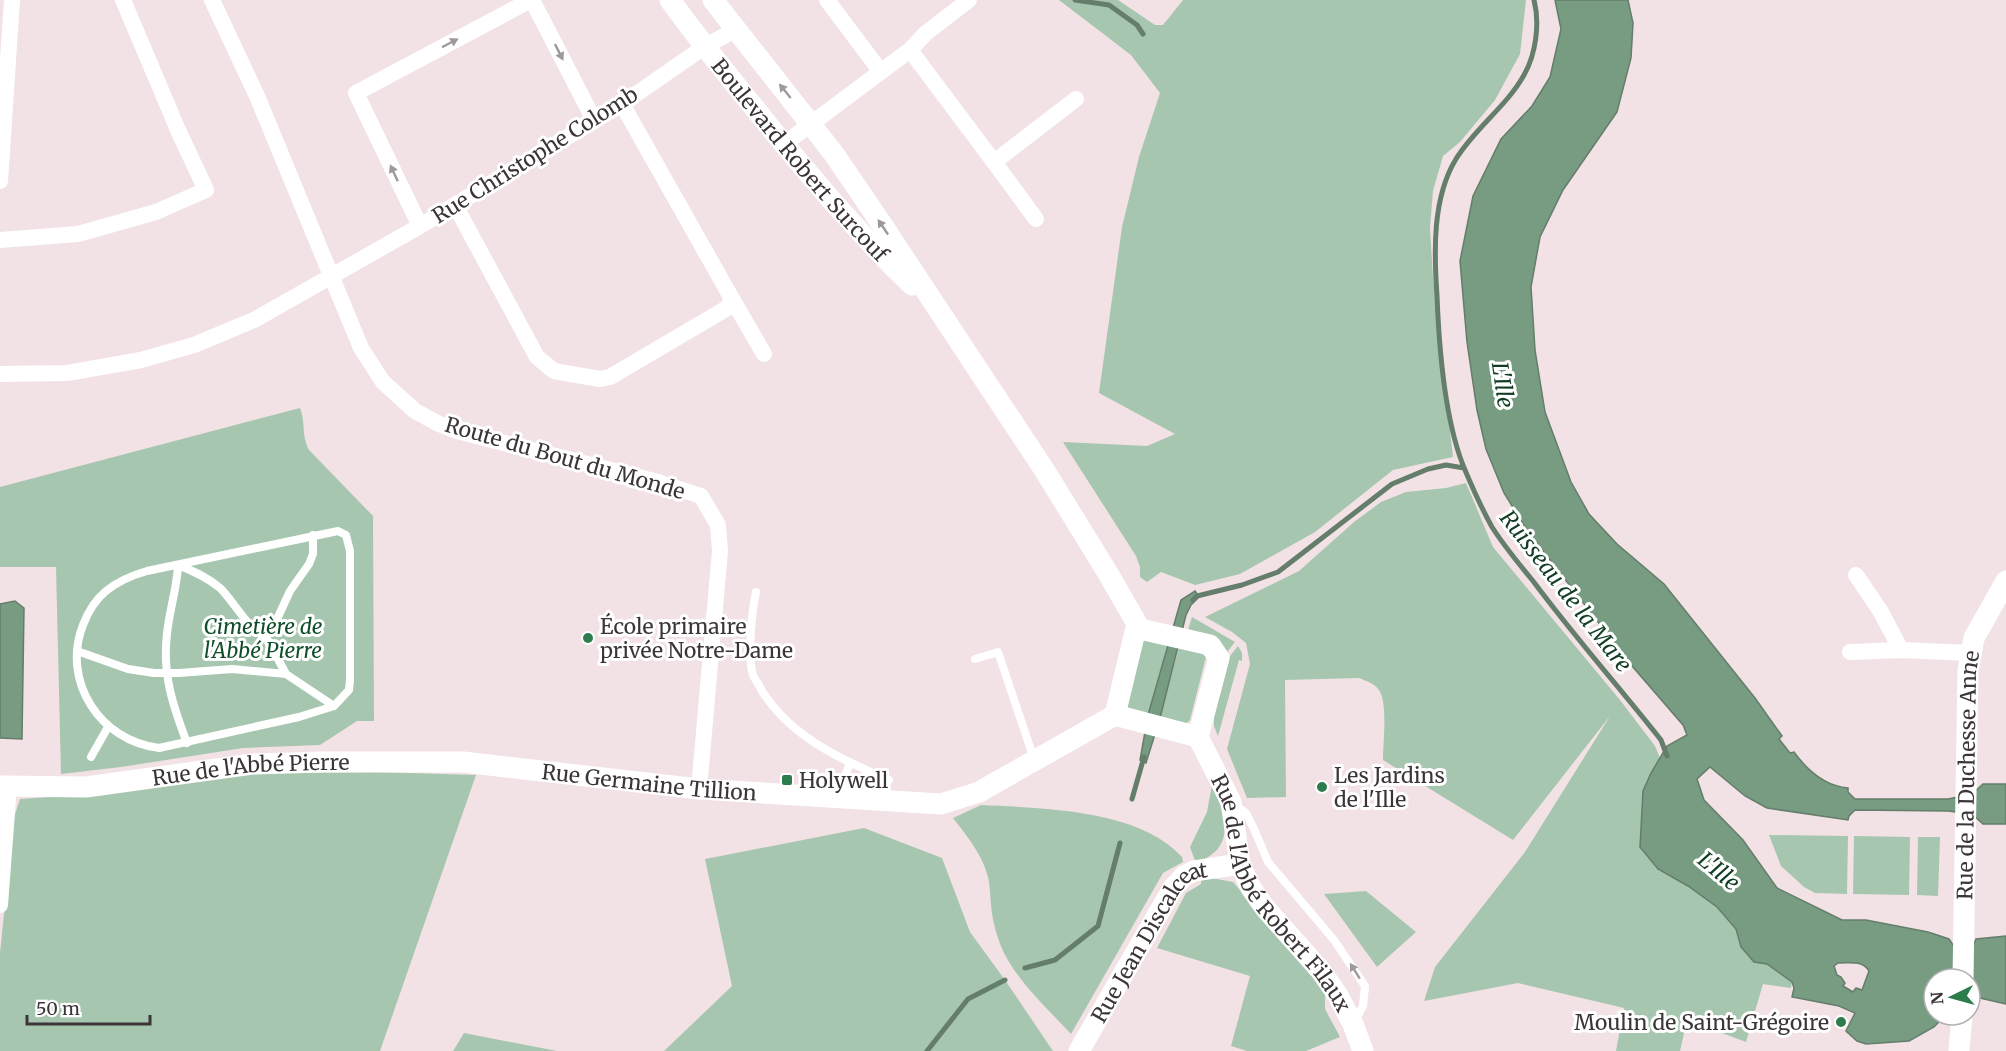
<svg xmlns="http://www.w3.org/2000/svg" width="2006" height="1051" viewBox="0 0 2006 1051" font-family="Merriweather,serif">
<style>
.green{fill:#a7c6af}
.water{fill:#779c81;stroke:#657d6b;stroke-width:1.5;fill-rule:evenodd}
.lines{fill:none;stroke-linecap:round;stroke-linejoin:round}
.stream{stroke:#657d6b;stroke-width:5}
.service{stroke:#fff;stroke-width:8}
.minor{stroke:#fff;stroke-width:16}
.tertiary{stroke:#fff;stroke-width:21}
.oneway{fill:#9d9a9b}
.poi-dot{fill:#2d7c4b;stroke:#fff;stroke-width:2}
.labels{text-anchor:middle;dominant-baseline:central;stroke-width:6;stroke-linejoin:round;paint-order:stroke}
.street-label{font-size:21px;fill:#3b3537;stroke:#fff}
.park-label{font-size:21px;font-style:italic;fill:#104e2a;stroke:#fff}
.poi-label{font-size:21px;fill:#3b3537;stroke:#fff;text-anchor:start}
.water-label{font-size:22px;font-style:italic;fill:#113e23;stroke:#fff}
</style>
<rect width="100%" height="100%" fill="#f2e2e5"/>
<!-- green -->
<path class="green" d="M 1059,0 L 1118,0 L 1155,25 L 1163,25 L 1183,0 L 1526,0 L 1520,54 L 1495,100 L 1460,142 L 1443,156 L 1433,191 L 1430,228 L 1433,277 L 1453,457 L 1393,470 L 1315,532 L 1240,574 L 1195,585 L 1161,572 L 1147,582 L 1140,577 L 1140,567 L 1136,556 L 1063,442 L 1147,446 L 1175,434 L 1099,393 L 1122,227 L 1139,157 L 1160,93 L 1131,55 Z
M 300,408 C 306,424 301,434 309,450 L 373,516 L 374,721 L 357,721 L 320,745 L 243,748 L 121,767 L 61,774 L 56,567 L 0,567 L 0,487 Z
M 1466,483 L 1493,547 L 1620,700 L 1655,746 L 1660,758 L 1643,791 L 1640,847 L 1658,869 L 1688,886 L 1717,907 L 1736,929 L 1741,947 L 1754,962 L 1767,964 L 1792,982 L 1791,988 L 1763,984 L 1746,1042 L 1687,1020 L 1680,1051 L 1616,1051 L 1624,1008 L 1518,983 L 1424,1001 L 1435,967 L 1525,852 L 1610,716 L 1513,840 L 1383,760 C 1383,742 1388,703 1379,690 C 1374,683 1366,681 1359,678 L 1285,680 L 1286,797 L 1247,798 L 1227,749 L 1250,664 L 1246,643 L 1232,632 L 1205,617 L 1299,571 L 1354,522 L 1381,502 L 1406,492 L 1446,488 Z
M 1192,617 L 1235,642 L 1227,652 L 1219,639 L 1188,630 Z
M 1146,639 L 1168,644 L 1148,715 L 1127,709 L 1141,642 Z
M 1238,646 L 1242,653 L 1242,661 L 1239,660 L 1218,736 L 1214,726 L 1214,717 L 1230,656 Z
M 1179,647 L 1203,654 L 1206,657 L 1190,720 L 1186,724 L 1160,718 Z
M 377,772 L 476,775 L 380,1051 L 0,1051 L 0,953 L 14,817 L 20,799 L 81,795 L 237,773 Z
M 1212,785 C 1227,817 1236,848 1196,863 L 1190,847 L 1207,812 Z
M 981,805 C 1042,808 1139,809 1182,857 L 1183,862 L 1163,873 L 1071,1034 C 1047,1008 1020,984 1004,953 C 997,938 992,920 991,904 C 990,895 990,885 988,877 C 982,854 967,836 953,818 Z
M 864,828 L 942,858 L 970,932 L 1005,980 L 1053,1051 L 664,1051 L 732,986 L 705,859 Z
M 1769,835 L 1848,836 L 1847,894 L 1815,893 L 1804,887 L 1781,866 Z
M 1854,836 L 1910,837 L 1909,895 L 1853,894 Z
M 1918,837 L 1940,837 L 1938,896 L 1917,895 Z
M 1211,878 L 1233,882 L 1304,966 L 1325,994 L 1325,1009 L 1340,1037 L 1306,1051 L 1247,1051 L 1231,1046 L 1250,976 L 1157,948 L 1186,893 L 1201,884 L 1201,879 Z
M 1366,891 L 1416,932 L 1377,967 L 1324,894 Z
M 464,1033 L 557,1051 L 453,1051 Z"/>
<!-- water -->
<path class="water" d="M 1555,0 L 1628,0 L 1633,23 L 1631,58 L 1617,112 L 1563,190 L 1540,237 L 1531,287 L 1535,350 L 1545,412 L 1571,482 L 1589,514 L 1617,544 L 1664,584 L 1755,698 L 1782,736 L 1779,739 L 1790,753 L 1794,752 C 1807,770 1825,786 1848,788 L 1848,792 L 1855,799 L 1948,799 L 1972,794 L 1983,784 L 2006,784 L 2006,824 L 1983,824 L 1972,814 L 1948,811 L 1855,810 L 1849,816 L 1848,820 L 1767,808 L 1745,796 L 1710,767 L 1697,779 L 1704,800 L 1743,840 L 1777,888 L 1842,920 L 1866,920 L 1928,932 L 1949,939 L 1953,945 L 1974,944 L 1976,939 L 2006,936 L 2006,1004 L 1980,998 L 1974,989 L 1970,989 L 1970,979 L 1934,979 L 1934,1015 L 1946,1015 L 1934,1027 L 1909,1041 L 1866,1044 L 1857,1041 L 1846,1031 L 1855,1013 L 1839,1006 L 1792,997 L 1794,988 L 1792,982 L 1767,964 L 1754,962 L 1741,947 L 1736,929 L 1717,907 L 1688,886 L 1658,869 L 1640,847 L 1643,791 L 1651,773 L 1667,746 L 1687,735 L 1683,725 L 1632,666 L 1527,530 L 1504,493 L 1486,449 L 1477,410 L 1467,342 L 1460,261 L 1473,196 L 1501,139 L 1532,106 L 1550,77 L 1561,29 ZM 1838,963 C 1850,963 1862,960 1869,971 L 1862,990 L 1856,988 L 1853,992 L 1843,986 L 1845,983 L 1841,977 L 1837,975 L 1834,966 Z
M 1195,591 L 1199,597 L 1191,605 L 1186,615 L 1160,718 L 1146,763 L 1140,760 L 1148,715 L 1181,600 Z
M 15,601 L 24,608 L 22,739 L 0,738 L 0,604 Z"/>
<g class="lines">
<!-- stream -->
<path class="stream" d="M 1075,0 L 1109,5 L 1137,25 L 1143,34
M 1534,0 C 1540,23 1536,54 1524,75 C 1507,106 1475,128 1456,159 C 1432,198 1434,253 1437,296 C 1439,347 1445,423 1465,470 C 1473,489 1482,509 1492,527 C 1504,546 1519,564 1533,581 C 1574,636 1619,687 1661,740 L 1667,756
M 1193,600 L 1197,596 L 1242,585 L 1278,572 L 1392,484 L 1428,469 L 1446,465 L 1464,468
M 1132,799 L 1144,757
M 1025,968 L 1055,960 L 1098,926 L 1120,843
M 927,1051 L 968,999 L 1005,980"/>
<!-- service -->
<path class="service" d="M 338,531 L 346,535 L 350,551 L 350,680 L 349,690 L 334,706 L 299,717 L 159,748 C 100,741 61,681 83,625 C 88,612 95,600 106,591 C 118,581 133,575 147,571 Z
M 756,592 C 752,611 747,656 753,675 C 755,680 760,686 762,691 C 791,737 840,759 889,780
M 265,635 L 286,674
M 77,651 L 128,669 L 154,673 L 179,673 L 232,669 L 286,674 L 334,706
M 975,659 L 998,652 L 1034,759
M 187,743 C 173,706 162,674 167,634 C 169,611 177,589 178,565 C 193,571 207,577 220,588 C 233,600 251,634 265,635 L 272,630 L 290,591 L 309,564 L 313,554 L 313,535
M 91,757 L 108,727
M 844,798 L 844,779 L 850,763
M 1234,804 L 1246,813 L 1254,829 L 1268,862 L 1334,940 L 1365,986 L 1363,1006 L 1355,1021"/>
<!-- minor -->
<path class="minor" d="M 212,0 L 257,96 L 361,348 L 383,382 L 415,411 L 437,423 L 457,431 L 658,482 L 701,496 L 718,525 L 720,551 L 699,789
M 532,0 L 594,120
M 827,0 L 881,72
M 910,50 L 994,162 L 1076,99
M 784,144 L 910,50 L 926,33 L 969,0
M 994,162 L 1036,219
M 0,181 L 12,0
M 455,205 L 537,357 L 554,371 L 600,379 L 610,377 L 729,307 L 731,297 L 622,104
M 420,226 L 356,93 L 531,0
M 0,240 L 78,234 L 156,212 L 206,190 L 178,130 L 123,0
M 731,297 L 764,354
M 0,374 L 67,373 L 141,360 L 194,345 L 254,320 L 420,226 L 622,104 L 704,47 L 735,30
M 1856,575 L 1881,612 L 1901,650
M 1850,652 L 1901,650 L 1970,653
M 0,905 L 9,786"/>
<!-- tertiary -->
<g class="tertiary">
<path id="s1" d="M 670,0 C 701,43 735,84 769,126 C 815,182 859,234 912,285"/>
<path d="M 713,0 L 834,154 L 883,226 L 1045,471 L 1109,575 L 1140,629"/>
<path d="M 1140,629 L 1210,645 L 1219,658 L 1198,737"/>
<path d="M 1115,715 L 1135,632 L 1140,629"/>
<path d="M 1115,715 L 1198,737"/>
<path id="s2" d="M 1198,737 L 1231,802 L 1240,864 L 1251,888 L 1265,908 L 1321,971 L 1337,994 L 1353,1024 L 1363,1051"/>
<path id="s3" d="M 0,786 L 86,787 L 252,764 L 322,762 L 463,762 L 699,789 L 941,804 L 979,792 L 1115,715"/>
<path id="s4" d="M 1963,979 L 1968,671 L 1974,638 L 2006,581"/>
<path id="s5" d="M 1079,1051 L 1173,888 L 1184,876 L 1194,871 L 1240,864"/>
<path d="M 1959,1051 L 1962,1015"/>
</g>
</g>
<!-- one-way arrows -->
<defs><path id="oneway-solid" d="M-6-.8H1V-3.2L6.5 0L1 3.2V.8H-6Z" transform="scale(1.5)"/></defs>
<g class="oneway">
<use href="#oneway-solid" transform="translate(450 43) rotate(-28)"/>
<use href="#oneway-solid" transform="translate(559 52) rotate(63)"/>
<use href="#oneway-solid" transform="translate(785 91) rotate(-129)"/>
<use href="#oneway-solid" transform="translate(394 173) rotate(-115)"/>
<use href="#oneway-solid" transform="translate(883 227) rotate(-124)"/>
<use href="#oneway-solid" transform="translate(1355 971) rotate(-122)"/>
</g>
<!-- markers -->
<g class="poi-dot">
<circle cx="588" cy="638" r="6"/>
<rect x="781" y="774" width="12" height="12" rx="3"/>
<circle cx="1322" cy="787" r="6"/>
<circle cx="1841" cy="1022" r="6"/>
</g>
<g class="labels">
<!-- street labels -->
<g class="street-label">
<text transform="translate(535 155) rotate(-32)">Rue Christophe Colomb</text>
<text stroke="none"><textPath href="#s1" startOffset="206">Boulevard Robert Surcouf</textPath></text>
<text transform="translate(565 458) rotate(16)">Route du Bout du Monde</text>
<text stroke="none"><textPath href="#s3" startOffset="252">Rue de l'Abbé Pierre</textPath></text>
<text stroke="none"><textPath href="#s4" startOffset="204">Rue de la Duchesse Anne</textPath></text>
<text stroke="none"><textPath href="#s3" startOffset="652">Rue Germaine Tillion</textPath></text>
<text stroke="none"><textPath href="#s2" startOffset="180">Rue de l'Abbé Robert Filaux</textPath></text>
<text stroke="none"><textPath href="#s5" startOffset="132">Rue Jean Discalceat</textPath></text>
</g>
<!-- park labels -->
<g class="park-label">
<text x="263" y="626">Cimetière de<tspan x="263" dy="24">l'Abbé Pierre</tspan></text>
</g>
<!-- poi labels -->
<g class="poi-label">
<text x="600" y="626">École primaire<tspan x="600" dy="24">privée Notre-Dame</tspan></text>
<text x="1334" y="775">Les Jardins<tspan x="1334" dy="24">de l'Ille</tspan></text>
<text x="799" y="780">Holywell</text>
<text x="1829" y="1022" text-anchor="end">Moulin de Saint-Grégoire</text>
</g>
<!-- water labels -->
<g class="water-label">
<text transform="translate(1503 385) rotate(82)">L'Ille</text>
<text transform="translate(1566 591) rotate(52)">Ruisseau de la Mare</text>
<text transform="translate(1719 871) rotate(40)">L'Ille</text>
</g>
</g>
<!-- north arrow -->
<g transform="translate(1952 997) rotate(265)"><circle r="28" fill="#ffffff" stroke="#b1aeaf" stroke-width="1.5"/>
<path d="M0-4.5L10 22L0 15L-10 22Z" fill="#2d7c4b"/>
<text y="-9" font-size="16" font-weight="bold" text-anchor="middle" fill="#3b3537">N</text>
</g>
<!-- scale -->
<path d="M27 1015v9h123v-9" fill="none" stroke="#3b3537" stroke-width="3"/>
<text x="36" y="1015" font-size="18" fill="#3b3537" stroke="#ffffff" stroke-width="4.5" paint-order="stroke">50 m</text>
</svg>
